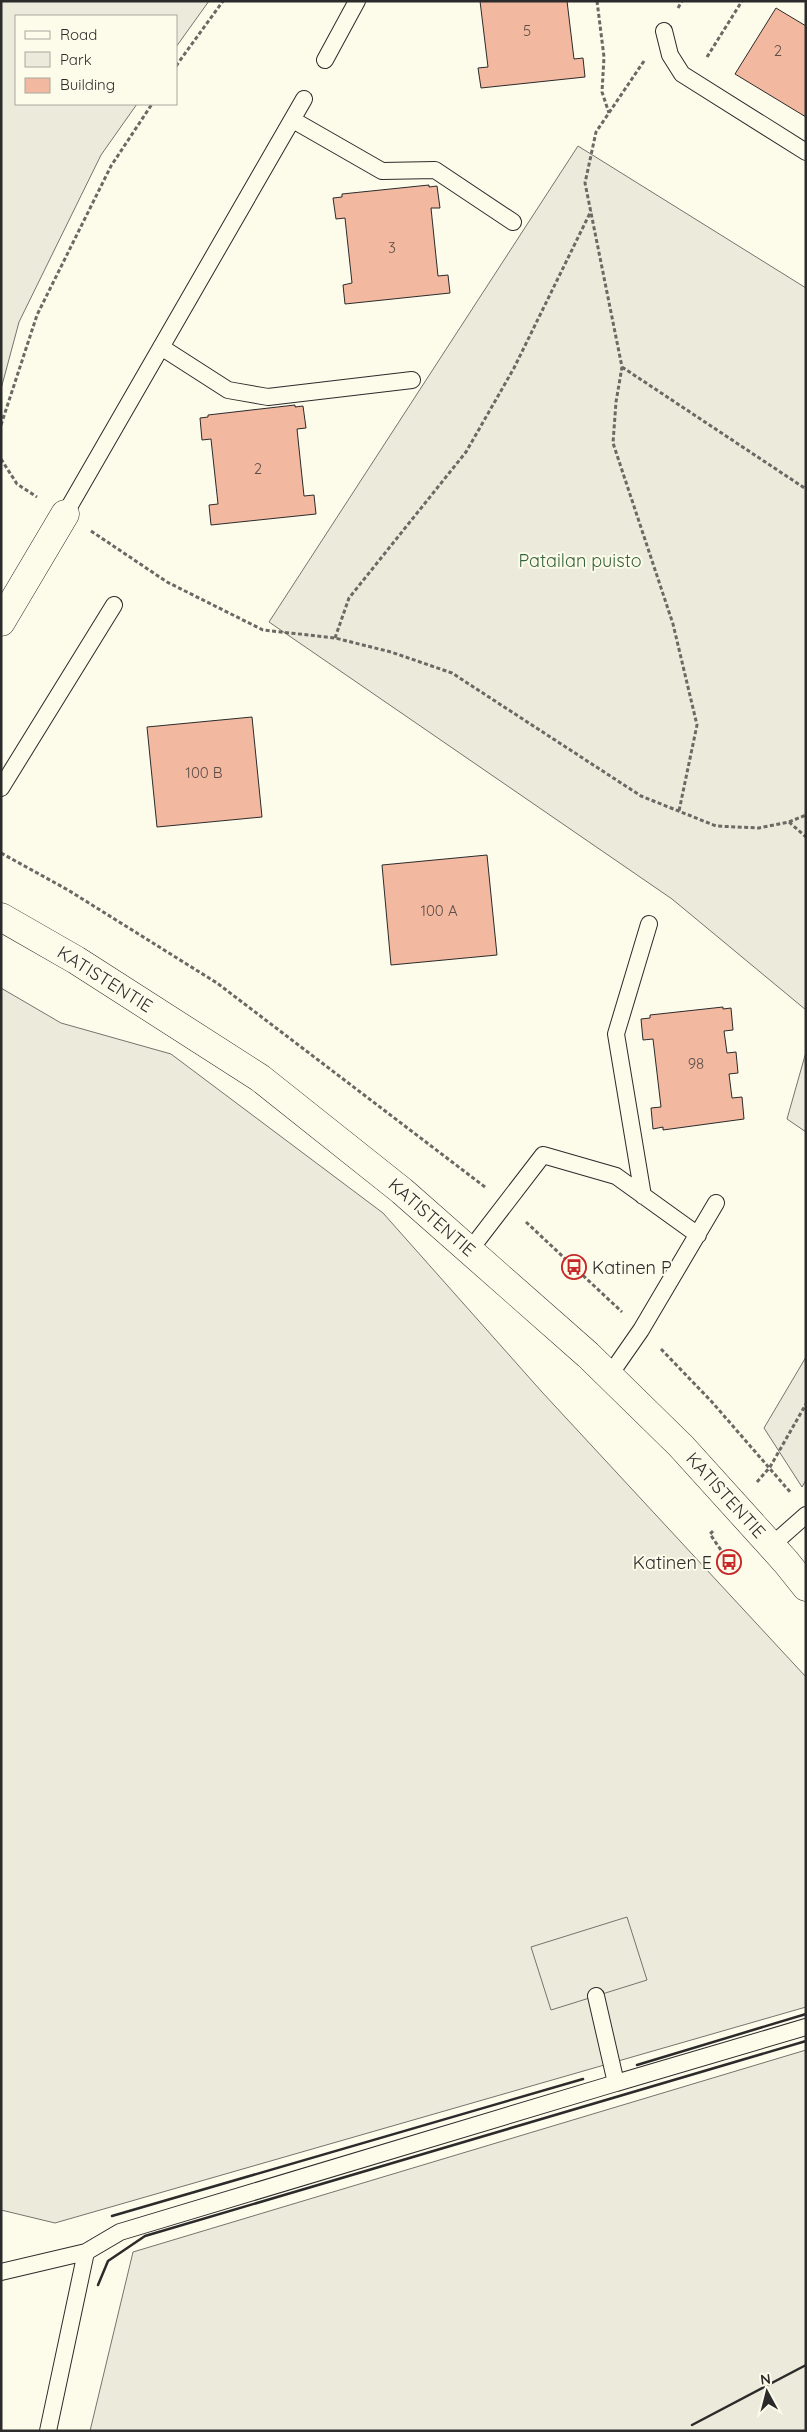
<svg xmlns="http://www.w3.org/2000/svg" width="807" height="2432" viewBox="0 0 807 2432" font-family="Quicksand,sans-serif">
<style>
.green{fill:#ecebdb;stroke:#74746e}
.parking{fill:#eceadb;stroke:#74746e}
.building{fill:#f2b8a0;stroke:#2b2b2b}
.lines{fill:none;stroke-linecap:round;stroke-linejoin:round}
.service-casing{stroke:#2b2b2b;stroke-width:18}
.minor-casing{stroke:#2b2b2b;stroke-width:29}
.path{stroke:#6a6964;stroke-width:3;stroke-dasharray:4 2.5;stroke-linecap:butt}
.service{stroke:#fdfbea;stroke-width:16}
.minor{stroke:#fdfbea;stroke-width:28}
.wall{stroke:#2b2b2b;stroke-width:2.5}
.labels{text-anchor:middle;dominant-baseline:central;stroke-width:4;stroke-linejoin:round;paint-order:stroke}
.number-label{font-size:15px;fill:#5d4e48}
.park-label{font-size:18px;fill:#34623c;stroke:#fdfbea}
.street-label{font-size:18px;fill:#2b2b2b;stroke:#fdfbea}
.poi-label{font-size:18px;fill:#2b2b2b;stroke:#fdfbea;text-anchor:start}
</style>
<rect width="100%" height="100%" fill="#fdfbea"/>
<!-- green -->
<path class="green" d="M 1,1 L 209,1 L 176,47 L 176,16 L 16,16 L 16,104 L 137,104 L 101,155 L 19,322 L 1,389 Z
M 578,146 L 806,288 L 806,1010 L 672,899 L 269,622 Z
M 1,988 L 61,1023 L 171,1054 L 383,1213 L 542,1392 L 806,1677 L 806,2007 L 55,2223 L 1,2210 Z
M 806,1052 L 806,1132 L 787,1119 Z
M 806,1357 L 806,1480 L 802,1487 L 764,1428 Z
M 806,2050 L 806,2431 L 90,2431 L 133,2252 Z"/>
<!-- parking -->
<path class="parking" d="M 627,1917 L 647,1980 L 551,2010 L 531,1947 Z"/>
<!-- building -->
<path class="building" d="M 471,1 L 567,1 L 574,59 L 583,58 L 585,77 L 481,88 L 478,68 L 488,67 L 480,1 Z
M 776,8 L 806,26 L 806,117 L 735,74 Z
M 429,185 L 429,187 L 437,186 L 440,208 L 431,208 L 438,276 L 448,275 L 450,293 L 345,304 L 343,285 L 352,283 L 345,218 L 336,219 L 333,198 L 342,197 L 342,194 Z
M 295,405 L 295,407 L 303,406 L 306,428 L 297,429 L 304,496 L 314,495 L 316,514 L 211,525 L 209,505 L 218,504 L 211,439 L 202,440 L 200,418 L 208,417 L 208,415 Z
M 252,717 L 262,817 L 157,827 L 147,727 Z
M 487,855 L 497,955 L 391,965 L 382,865 Z
M 723,1007 L 723,1009 L 731,1008 L 733,1030 L 724,1031 L 727,1053 L 736,1052 L 738,1073 L 729,1074 L 732,1098 L 742,1097 L 744,1119 L 663,1130 L 663,1127 L 653,1129 L 651,1108 L 661,1107 L 653,1039 L 643,1040 L 641,1019 L 650,1018 L 650,1015 Z"/>
<g class="lines">
<defs>
<path id="service" d="M 664,31 L 670,55 L 682,74 L 806,152
M 325,60 L 357,1
M 293,120 L 382,171 L 435,170 L 513,222
M 161,347 L 228,390 L 268,397 L 412,380
M 65,514 L 304,99
M 1,788 L 114,605
M 643,1196 L 616,1034 L 649,924
M 470,1250 L 543,1155 L 616,1176 L 698,1235
M 609,1376 L 641,1330 L 716,1203
M 772,1545 L 806,1515
M 596,1996 L 616,2083 L 806,2027
M 1,2272 L 86,2252
M 48,2431 L 86,2252 L 120,2232 L 616,2083"/>
<path id="minor" d="M 1,622 L 65,514
M 1,917 L 76,960 L 260,1078 L 402,1191 L 588,1355 L 681,1446 L 786,1562 L 806,1587"/>
</defs>
<!-- service casing -->
<use href="#service" class="service-casing"/>
<!-- minor casing -->
<use href="#minor" class="minor-casing"/>
<!-- path -->
<path class="path" d="M 597,1 L 604,57 L 602,92 L 609,113
M 678,8 L 682,1
M 707,57 L 742,1
M 644,61 L 596,132 L 585,183 L 622,367 L 616,402 L 613,443 L 673,624 L 697,725 L 679,811
M 176,66 L 223,1
M 622,367 L 806,489
M 1,425 L 37,315 L 111,166 L 152,104
M 1,459 L 17,484 L 37,497
M 91,531 L 167,582 L 263,630 L 335,638 L 391,652 L 452,673 L 641,796 L 716,826 L 759,828 L 789,822 L 806,815
M 335,638 L 349,598 L 466,452 L 514,368 L 591,211
M 789,822 L 806,837
M 1,853 L 68,890 L 217,983 L 485,1187
M 526,1222 L 622,1312
M 661,1349 L 712,1402 L 791,1493
M 757,1482 L 770,1467 L 806,1404
M 713,1531 L 710,1534 L 729,1562"/>
<!-- service -->
<use href="#service" class="service"/>
<!-- minor -->
<use href="#minor" class="minor"/>
<!-- wall -->
<path class="wall" d="M 637,2065 L 806,2014
M 112,2216 L 583,2079
M 98,2285 L 108,2261 L 145,2236 L 806,2041
M 692,2425 L 806,2365"/>
</g>
<!-- icons -->
<defs>
<symbol id="bus-ring" viewBox="-11 -11 22 22"><circle r="9.5" fill="#fdfbea" stroke="#c62828" stroke-width="1.5"/><path d="M-5-6H5V4H4V6H2V4H-2V6H-4V4H-5ZM-3.5-4V0h7V-4ZM-3.5 1.2v1.5H-2V1.2ZM2 1.2v1.5H3.5V1.2Z" fill="#c62828"/></symbol>
</defs>
<g fill-rule="evenodd">
<use href="#bus-ring" x="560" y="1253" width="28" height="28"/>
<use href="#bus-ring" x="715" y="1548" width="28" height="28"/>
</g>
<g class="labels">
<!-- number labels -->
<g class="number-label">
<text x="527" y="30">5</text>
<text x="778" y="50">2</text>
<text x="392" y="247">3</text>
<text x="258" y="468">2</text>
<text x="204" y="772">100 B</text>
<text x="439" y="910">100 A</text>
<text x="696" y="1063">98</text>
</g>
<!-- park labels -->
<g class="park-label">
<text x="580" y="560">Patailan puisto</text>
</g>
<!-- street labels -->
<g class="street-label">
<text transform="translate(105 979) rotate(32)">KATISTENTIE</text>
<text transform="translate(432 1217) rotate(41)">KATISTENTIE</text>
<text transform="translate(726 1495) rotate(48)">KATISTENTIE</text>
</g>
<!-- poi labels -->
<g class="poi-label">
<text x="592" y="1267">Katinen P</text>
<text x="712" y="1562" text-anchor="end">Katinen E</text>
</g>
</g>
<!-- border -->
<rect width="807" height="2432" fill="none" stroke="#2b2b2b" stroke-width="5"/>
<!-- legend -->
<rect x="15" y="15" width="162" height="90" fill="#fdfbea" stroke="#a9a89e"/>
<rect x="25" y="31" width="25" height="8" fill="#fdfbea" stroke="#a9a89e"/>
<text x="60" y="40" font-size="15" fill="#2b2b2b">Road</text>
<rect x="25" y="52" width="25" height="15" fill="#ecebdb" stroke="#a9a89e"/>
<text x="60" y="65" font-size="15" fill="#2b2b2b">Park</text>
<rect x="25" y="78" width="25" height="15" fill="#f2b8a0" stroke="#a9a89e"/>
<text x="60" y="90" font-size="15" fill="#2b2b2b">Building</text>
<!-- north arrow -->
<g transform="translate(767 2392) rotate(353)" stroke="#fdfbea" stroke-width="4" paint-order="stroke">
<path d="M0-4L9 19L0 12L-9 19Z" fill="#2b2b2b"/>
<text y="-8" font-size="14" font-weight="bold" text-anchor="middle" fill="#2b2b2b">N</text>
</g>
</svg>
